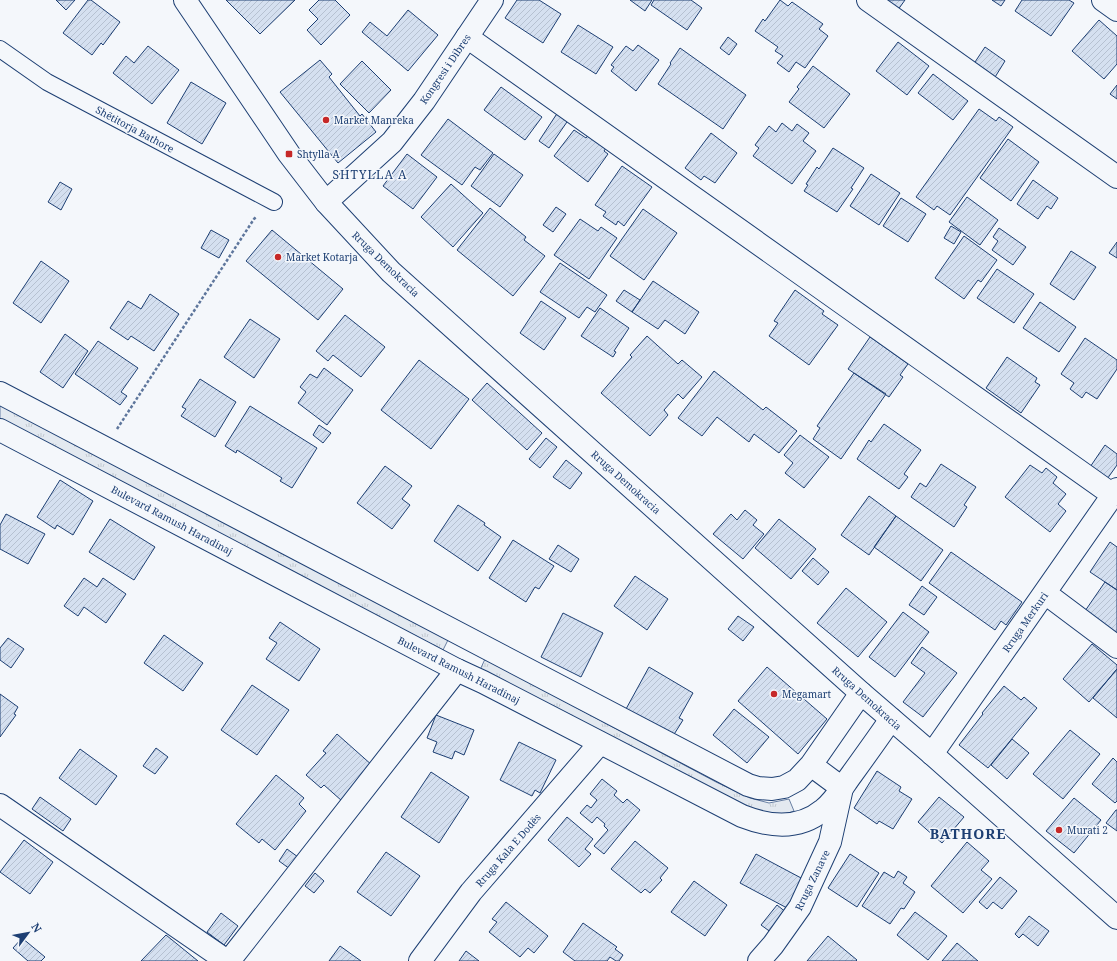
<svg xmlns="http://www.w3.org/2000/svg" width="1117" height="961" viewBox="0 0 1117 961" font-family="'Noto Serif',serif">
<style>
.grass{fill:url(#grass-tufts);stroke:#687fa3}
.building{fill:url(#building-hatch);stroke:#1d3f73}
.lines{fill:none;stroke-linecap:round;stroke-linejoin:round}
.pedestrian-casing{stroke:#1d3f73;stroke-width:18}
.minor-casing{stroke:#1d3f73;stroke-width:24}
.tertiary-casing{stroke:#1d3f73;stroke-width:24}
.secondary-casing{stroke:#1d3f73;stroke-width:24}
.path{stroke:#5e769c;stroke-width:2.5;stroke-dasharray:3 2;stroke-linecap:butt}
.pedestrian{stroke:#f4f7fb;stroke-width:16}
.minor{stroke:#f4f7fb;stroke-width:22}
.tertiary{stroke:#f4f7fb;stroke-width:22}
.secondary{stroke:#f4f7fb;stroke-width:22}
.poi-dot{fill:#c62828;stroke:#f4f7fb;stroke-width:1.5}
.labels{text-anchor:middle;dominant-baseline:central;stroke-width:3;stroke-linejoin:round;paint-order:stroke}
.street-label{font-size:10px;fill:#1d3f73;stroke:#f4f7fb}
.poi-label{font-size:10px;fill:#1d3f73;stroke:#f4f7fb;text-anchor:start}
.quarter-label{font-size:12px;letter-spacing:1px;fill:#1d3f73;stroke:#f4f7fb}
.district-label{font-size:14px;font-weight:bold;letter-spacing:1px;fill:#1d3f73;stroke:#f4f7fb}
</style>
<defs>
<pattern id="grass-tufts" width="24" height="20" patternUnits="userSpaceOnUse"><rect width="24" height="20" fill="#e3e9f0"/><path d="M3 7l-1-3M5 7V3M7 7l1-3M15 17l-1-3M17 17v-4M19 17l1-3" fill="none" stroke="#c2c9d1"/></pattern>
<pattern id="building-hatch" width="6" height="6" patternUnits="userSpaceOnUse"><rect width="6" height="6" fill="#d5e0f0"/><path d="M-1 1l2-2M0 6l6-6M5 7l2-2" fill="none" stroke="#b6c1d1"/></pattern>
</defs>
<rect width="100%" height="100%" fill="#f4f7fb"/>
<!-- grass -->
<path class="grass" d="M 0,405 L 320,573 L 449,638 L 443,650 L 268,560 L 0,419 Z
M 485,659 L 716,782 L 750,798 L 769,803 L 789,799 L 794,811 C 781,817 766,813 753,811 L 480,670 Z"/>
<!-- building -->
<path class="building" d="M 56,0 L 75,0 L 66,10 Z
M 88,0 L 91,0 L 120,22 L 103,45 L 101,43 L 92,55 L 63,33 Z
M 226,0 L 295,0 L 260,34 Z
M 319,0 L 335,0 L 350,15 L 321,45 L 307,30 L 318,19 L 309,10 Z
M 517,0 L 539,0 L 561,14 L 543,43 L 505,18 Z
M 630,0 L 652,0 L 645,11 Z
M 654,0 L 691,0 L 702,8 L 687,30 L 651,5 Z
M 780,0 L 788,6 L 792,2 L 823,24 L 819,29 L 828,36 L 805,68 L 796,62 L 789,72 L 777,63 L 783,56 L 775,51 L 778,47 L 755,31 L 763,19 L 765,21 Z
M 880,0 L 905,0 L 895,14 Z
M 992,0 L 1005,0 L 1001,6 Z
M 1022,0 L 1069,0 L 1074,3 L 1051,36 L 1015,11 Z
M 408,10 L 438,35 L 408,71 L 362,32 L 370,22 L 387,36 Z
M 1099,20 L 1117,36 L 1117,64 L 1104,79 L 1072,51 Z
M 578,25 L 613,47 L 596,74 L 561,52 Z
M 728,37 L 737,44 L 729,55 L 720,48 Z
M 898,42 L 929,66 L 907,95 L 876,71 Z
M 638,45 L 659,60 L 636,91 L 611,71 L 614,67 L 611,65 L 626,46 L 633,51 Z
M 148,46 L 179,70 L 152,104 L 113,73 L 126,56 L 134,63 Z
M 985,47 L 1005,61 L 992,82 L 973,65 Z
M 680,48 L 746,95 L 723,129 L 658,84 L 671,64 L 670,63 Z
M 320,60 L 332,74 L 329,77 L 360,116 L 362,114 L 376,132 L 338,163 L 280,92 Z
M 362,61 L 391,90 L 369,113 L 340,84 Z
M 813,66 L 850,94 L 824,128 L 789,102 L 799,89 L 797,87 Z
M 933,74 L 968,101 L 953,120 L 918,93 Z
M 191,82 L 226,103 L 202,144 L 167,123 Z
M 1117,85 L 1117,99 L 1110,94 Z
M 501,87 L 542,117 L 525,140 L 484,110 Z
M 979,109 L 996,121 L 999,117 L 1013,127 L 950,215 L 937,206 L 934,210 L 916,197 Z
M 558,112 L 569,119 L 549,148 L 539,141 Z
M 448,119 L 493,153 L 480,170 L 475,167 L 462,185 L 421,155 Z
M 782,123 L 792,131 L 797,124 L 809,133 L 803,141 L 816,151 L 792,184 L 753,156 L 759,148 L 755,145 L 769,126 L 776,132 Z
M 574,130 L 586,138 L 589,134 L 606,148 L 604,151 L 608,154 L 588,182 L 554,156 Z
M 711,133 L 737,153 L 715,183 L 704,176 L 701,180 L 685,168 Z
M 1008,139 L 1039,162 L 1011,201 L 980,178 Z
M 833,148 L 864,168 L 851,188 L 853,189 L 837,212 L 804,191 L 808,185 L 806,184 L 817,167 L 819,169 Z
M 407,154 L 437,177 L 413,209 L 383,186 Z
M 494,154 L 523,175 L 500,207 L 471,186 Z
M 622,166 L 652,187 L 624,226 L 618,221 L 616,225 L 603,216 L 606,212 L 595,205 Z
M 871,174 L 900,193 L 879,225 L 850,206 Z
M 1033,180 L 1058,198 L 1051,209 L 1047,206 L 1038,219 L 1017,204 Z
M 60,182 L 72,189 L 61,210 L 48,202 Z
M 451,184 L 483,213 L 453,247 L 421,217 Z
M 967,197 L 998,220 L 980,245 L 949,222 Z
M 901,198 L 926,214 L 908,242 L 883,226 Z
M 556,207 L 566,214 L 553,232 L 543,225 Z
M 490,208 L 526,237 L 524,240 L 545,256 L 513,296 L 457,250 Z
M 643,209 L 677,233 L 644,280 L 610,256 Z
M 580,219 L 598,231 L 601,227 L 617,238 L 589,279 L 554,255 Z
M 951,226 L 961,232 L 954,244 L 944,238 Z
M 999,228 L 1026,247 L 1013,265 L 992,250 L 998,241 L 993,237 Z
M 211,230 L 229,240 L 219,258 L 201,248 Z
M 272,230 L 343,289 L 318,320 L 246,261 Z
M 964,236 L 997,260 L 981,282 L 978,280 L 964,299 L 935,278 Z
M 1117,242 L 1117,258 L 1109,253 Z
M 1071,251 L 1096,267 L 1074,300 L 1050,284 Z
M 41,261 L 69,281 L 41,323 L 13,303 Z
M 560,263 L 607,295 L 595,312 L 587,307 L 579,318 L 540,292 Z
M 997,269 L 1034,294 L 1014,323 L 977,298 Z
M 653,281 L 699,312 L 685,334 L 665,320 L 658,329 L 632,312 Z
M 624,290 L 640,300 L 632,312 L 616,301 Z
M 795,290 L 824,311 L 822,314 L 838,325 L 809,365 L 769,336 L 778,323 L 774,321 Z
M 150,294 L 179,314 L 154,351 L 131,336 L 128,340 L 110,328 L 128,301 L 141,309 Z
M 541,301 L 566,318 L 544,350 L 520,333 Z
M 1040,302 L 1076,327 L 1059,352 L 1023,328 Z
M 600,308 L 629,328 L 614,351 L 616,352 L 613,357 L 581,336 Z
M 345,315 L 385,347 L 361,377 L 333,355 L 328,361 L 316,351 Z
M 250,319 L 280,339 L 254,378 L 224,357 Z
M 65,334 L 88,351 L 63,388 L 40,372 Z
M 647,336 L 678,364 L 682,360 L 702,377 L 683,399 L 678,394 L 664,410 L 668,415 L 650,436 L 601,393 L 632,357 L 630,355 Z
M 870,337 L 908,364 L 900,375 L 903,377 L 889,397 L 848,369 Z
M 1085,338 L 1117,360 L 1117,369 L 1097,399 L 1086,392 L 1082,398 L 1070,389 L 1074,383 L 1061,374 Z
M 98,341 L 138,368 L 121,392 L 127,396 L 120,405 L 75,374 Z
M 1007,357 L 1037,378 L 1035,382 L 1040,385 L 1021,413 L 986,388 Z
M 419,360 L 469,399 L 431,449 L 381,410 Z
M 324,368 L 353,390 L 327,425 L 298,403 L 306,392 L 300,387 L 310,374 L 317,378 Z
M 714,371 L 763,410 L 766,407 L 797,431 L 779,453 L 754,434 L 749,442 L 717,417 L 702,436 L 678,418 Z
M 854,373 L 886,394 L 841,459 L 813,439 L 820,428 L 817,426 Z
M 200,379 L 236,402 L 215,437 L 181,416 L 186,409 L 182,407 Z
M 487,383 L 542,433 L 527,450 L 472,400 Z
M 250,406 L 317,448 L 292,488 L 280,481 L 282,478 L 237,450 L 236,453 L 225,446 Z
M 884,424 L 921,450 L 904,474 L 908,477 L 899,489 L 857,459 L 869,440 L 871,442 Z
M 319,425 L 331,433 L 323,443 L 313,435 Z
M 800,435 L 829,457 L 804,488 L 785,473 L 793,463 L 784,455 Z
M 546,438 L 557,447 L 540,468 L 529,459 Z
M 1105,445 L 1117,454 L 1117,465 L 1105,482 L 1088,470 Z
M 566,460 L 582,473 L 570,489 L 553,477 Z
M 941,464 L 976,487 L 964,505 L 967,507 L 954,527 L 911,497 L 920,483 L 926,487 Z
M 1030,465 L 1042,473 L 1046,468 L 1057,477 L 1053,483 L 1066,494 L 1058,504 L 1066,511 L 1050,532 L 1005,497 Z
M 385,466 L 412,486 L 402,499 L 410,505 L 392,529 L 357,503 Z
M 60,480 L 93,501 L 73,535 L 57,525 L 55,529 L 37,517 Z
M 869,496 L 896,516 L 869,555 L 841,535 Z
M 458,505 L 485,523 L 484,525 L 501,537 L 478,571 L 434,541 Z
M 745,510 L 757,520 L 753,525 L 764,534 L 743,559 L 713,534 L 731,514 L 737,520 Z
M 6,514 L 45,534 L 28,564 L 0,549 L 0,525 Z
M 896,516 L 943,550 L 921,581 L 874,547 Z
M 110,519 L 155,547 L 134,580 L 89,552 Z
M 779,519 L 816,549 L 791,579 L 755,548 Z
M 513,540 L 554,566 L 539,589 L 535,587 L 526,602 L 489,578 Z
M 1110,542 L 1117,547 L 1117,590 L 1090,572 Z
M 558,545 L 579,559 L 571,572 L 549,559 Z
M 951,552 L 1022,602 L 1006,625 L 1001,621 L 995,630 L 929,583 Z
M 813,558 L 829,572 L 818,585 L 802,571 Z
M 635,576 L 668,599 L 647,630 L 614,606 Z
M 84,578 L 97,587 L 103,578 L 126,594 L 106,623 L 84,607 L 78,616 L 64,606 Z
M 1105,582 L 1117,590 L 1117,635 L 1085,611 Z
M 922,586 L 937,597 L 924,615 L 909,605 Z
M 846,588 L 887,622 L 858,657 L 817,623 Z
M 903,612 L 929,632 L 895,677 L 869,657 Z
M 563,613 L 603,633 L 581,677 L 541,657 Z
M 738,616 L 754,627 L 743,641 L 728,629 Z
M 280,622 L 320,649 L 299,681 L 266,659 L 277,643 L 269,638 Z
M 164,635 L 203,663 L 183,691 L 144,663 Z
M 8,638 L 24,649 L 11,668 L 0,660 L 0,648 Z
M 1092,644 L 1117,665 L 1117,669 L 1089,702 L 1063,679 Z
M 922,647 L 957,673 L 923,717 L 903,702 L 925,673 L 911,663 Z
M 649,667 L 693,693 L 679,718 L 683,720 L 673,736 L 626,709 Z
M 767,667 L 827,719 L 798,754 L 738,701 Z
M 1117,669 L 1117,718 L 1093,698 Z
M 252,685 L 289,710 L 257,755 L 221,730 Z
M 1004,686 L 1021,700 L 1024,697 L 1037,708 L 988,768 L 959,745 L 983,714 L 982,713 Z
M 0,694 L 18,707 L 14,714 L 16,715 L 0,737 Z
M 734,709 L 769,737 L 747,763 L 713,735 Z
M 436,715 L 474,730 L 464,755 L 455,751 L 452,759 L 433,752 L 437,742 L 427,738 Z
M 1070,730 L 1100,754 L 1063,799 L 1033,774 Z
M 337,734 L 373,766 L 342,801 L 324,785 L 321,788 L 306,775 L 326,753 L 323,751 Z
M 1012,739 L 1029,753 L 1007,779 L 991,765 Z
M 519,742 L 556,760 L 540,793 L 535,790 L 532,796 L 500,780 Z
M 156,748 L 168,757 L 155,774 L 143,766 Z
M 80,749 L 117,776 L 96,805 L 59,778 Z
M 1113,758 L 1117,762 L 1117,801 L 1115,803 L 1092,784 Z
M 877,771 L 901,787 L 899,791 L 912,799 L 893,829 L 879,821 L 877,824 L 854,808 Z
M 431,772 L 469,797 L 439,843 L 401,817 Z
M 276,775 L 304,798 L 299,804 L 306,811 L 275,850 L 262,839 L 259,843 L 236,824 Z
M 602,779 L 617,791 L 614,795 L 623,803 L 627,799 L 640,810 L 604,854 L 594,846 L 608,830 L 604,826 L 605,824 L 597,817 L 592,823 L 580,813 L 587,805 L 591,808 L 597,800 L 590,794 Z
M 40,797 L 71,819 L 63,831 L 32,809 Z
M 939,797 L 964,817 L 942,843 L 918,822 Z
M 1074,798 L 1101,820 L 1074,853 L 1046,831 Z
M 1116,810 L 1117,810 L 1117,831 L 1106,823 Z
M 567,817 L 593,839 L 585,849 L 591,854 L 579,867 L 548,840 Z
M 24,840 L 53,862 L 30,894 L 0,872 Z
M 635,841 L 668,868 L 660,878 L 662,880 L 650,893 L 645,889 L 641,893 L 611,869 Z
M 967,842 L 989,861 L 981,870 L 992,879 L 963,913 L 931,886 Z
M 287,849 L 298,857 L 290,869 L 279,861 Z
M 386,852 L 420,876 L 391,916 L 357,892 Z
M 756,854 L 803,879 L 787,908 L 740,883 Z
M 850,854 L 879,873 L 857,907 L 828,888 Z
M 898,871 L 907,877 L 903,883 L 915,892 L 904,909 L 901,908 L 890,924 L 862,906 L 884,872 L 894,878 Z
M 315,873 L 324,881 L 314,893 L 305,886 Z
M 1000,877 L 1017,891 L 1002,909 L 993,902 L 987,909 L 979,902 Z
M 694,881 L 727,905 L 705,936 L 671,912 Z
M 506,902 L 548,936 L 534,953 L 528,948 L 520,957 L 489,932 L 497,922 L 492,919 Z
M 777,905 L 787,913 L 772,933 L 761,925 Z
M 915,912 L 947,936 L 928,960 L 897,935 Z
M 221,913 L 238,926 L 224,945 L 207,932 Z
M 1029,916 L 1049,931 L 1038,946 L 1023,934 L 1019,938 L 1015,934 Z
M 583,923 L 617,947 L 615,949 L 623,955 L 619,961 L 616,961 L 610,957 L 607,961 L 575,961 L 563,952 Z
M 166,935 L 198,961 L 141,961 Z
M 828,936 L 857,960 L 856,961 L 807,961 Z
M 22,938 L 45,957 L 41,961 L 28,961 L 13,948 Z
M 957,943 L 978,961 L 942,961 Z
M 340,946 L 361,961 L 329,961 Z
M 466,951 L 479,961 L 459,961 Z"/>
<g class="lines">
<defs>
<path id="pedestrian" d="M 0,49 L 47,82 L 274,202"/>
<path id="minor" d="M 868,0 L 1117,177
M 1103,0 L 1117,10
M 467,37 L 1113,495
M 1045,593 L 1117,647
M 932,754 L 1117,489
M 0,805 L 227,961
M 229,961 L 457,670
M 420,961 L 471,892 L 600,743
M 759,961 L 773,945 L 800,907 L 830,842 L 842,788"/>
<path id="tertiary" d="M 326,202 L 392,142 L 424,101 L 492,0
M 0,393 L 748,785 L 758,788 L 772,789 L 784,787 L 797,780 L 811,765 L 861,693
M 0,430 L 457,670 L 483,682 L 742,816 C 770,827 799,830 823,810 C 835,801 843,786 852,774 C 865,756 878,738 891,719
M 811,765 L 842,788"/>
<path id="secondary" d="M 185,0 L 289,154 L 326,202 L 391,272 L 861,693 L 932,754 L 1117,918"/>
</defs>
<!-- pedestrian casing -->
<use href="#pedestrian" class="pedestrian-casing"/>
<!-- minor casing -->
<use href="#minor" class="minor-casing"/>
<!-- tertiary casing -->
<use href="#tertiary" class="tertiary-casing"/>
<!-- secondary casing -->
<use href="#secondary" class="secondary-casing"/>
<!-- path -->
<path class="path" d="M 117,429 L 254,219 L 257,216"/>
<!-- pedestrian -->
<use href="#pedestrian" class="pedestrian"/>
<!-- minor -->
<use href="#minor" class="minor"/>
<!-- tertiary -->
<use href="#tertiary" class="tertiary"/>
<!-- secondary -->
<use href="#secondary" class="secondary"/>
</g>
<!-- markers -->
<g class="poi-dot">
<circle cx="326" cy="120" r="4"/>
<rect x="285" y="150" width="8" height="8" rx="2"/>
<circle cx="278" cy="257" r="4"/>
<circle cx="774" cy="694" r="4"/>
<circle cx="1059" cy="830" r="4"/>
</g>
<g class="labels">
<!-- street labels -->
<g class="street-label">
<text transform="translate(445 69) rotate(-56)">Kongresi i Dibres</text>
<text transform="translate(135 129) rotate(28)">Shëtitorja Bathore</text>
<text transform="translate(386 264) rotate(44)">Rruga Demokracia</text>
<text transform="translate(626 482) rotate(42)">Rruga Demokracia</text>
<text transform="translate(172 520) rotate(28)">Bulevard Ramush Haradinaj</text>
<text transform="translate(1025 622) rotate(-55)">Rruga Merkuri</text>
<text transform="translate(459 670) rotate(27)">Bulevard Ramush Haradinaj</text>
<text transform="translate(867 698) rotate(42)">Rruga Demokracia</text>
<text transform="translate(508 850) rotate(-49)">Rruga Kala E Dodës</text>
<text transform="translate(812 880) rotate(-64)">Rruga Zanave</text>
</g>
<!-- poi labels -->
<g class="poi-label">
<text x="334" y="120">Market Manreka</text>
<text x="297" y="154">Shtylla A</text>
<text x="286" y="257">Market Kotarja</text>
<text x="782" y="694">Megamart</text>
<text x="1067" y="830">Murati 2</text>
</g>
<!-- quarter labels -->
<g class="quarter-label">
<text x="370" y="174">SHTYLLA A</text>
</g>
<!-- district labels -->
<g class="district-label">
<text x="968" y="833">BATHORE</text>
</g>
</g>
<!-- north arrow -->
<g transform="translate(28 933) rotate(58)" stroke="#f4f7fb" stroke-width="3" paint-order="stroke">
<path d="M0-3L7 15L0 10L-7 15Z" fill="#1d3f73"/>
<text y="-6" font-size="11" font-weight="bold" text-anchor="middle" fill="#1d3f73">N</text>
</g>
</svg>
